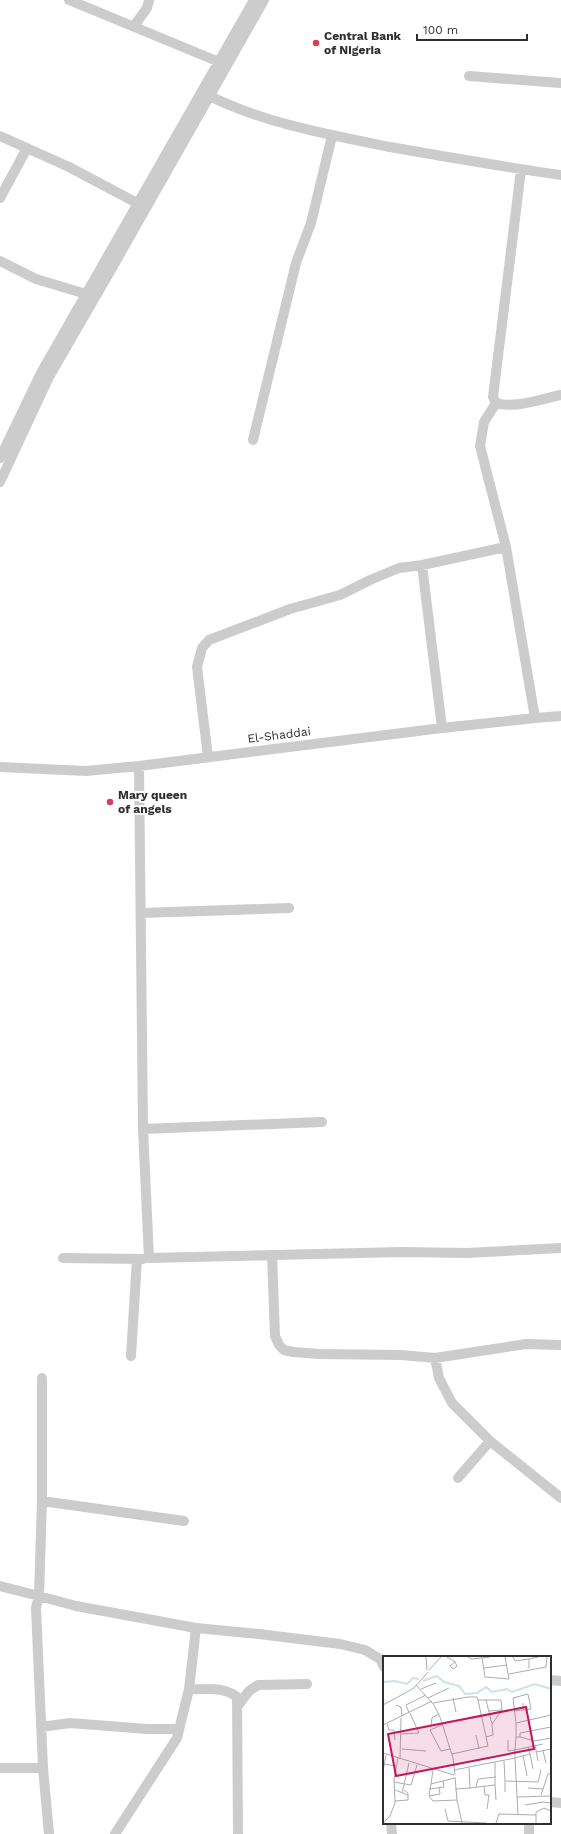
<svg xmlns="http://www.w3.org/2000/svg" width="561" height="1834" viewBox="0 0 561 1834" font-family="'Work Sans',sans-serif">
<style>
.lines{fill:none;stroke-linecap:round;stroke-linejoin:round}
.minor{stroke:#ccc;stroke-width:10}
.poi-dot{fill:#d83f59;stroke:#fff;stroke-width:1.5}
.labels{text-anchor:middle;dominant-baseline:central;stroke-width:4;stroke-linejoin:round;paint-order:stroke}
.poi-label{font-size:12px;font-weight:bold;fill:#2f2f2f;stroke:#fff;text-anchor:start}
.street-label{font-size:12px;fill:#2f2f2f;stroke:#fff}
.inset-river{fill:none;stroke:#cce1ea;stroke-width:2}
.inset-road{fill:none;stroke:#acacac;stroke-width:1}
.view{fill:#c2185b;fill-opacity:0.15;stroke:#c2185b;stroke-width:2}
.inset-edge{fill:none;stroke:#2f2f2f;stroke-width:2}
</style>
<rect width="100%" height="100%" fill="#fff"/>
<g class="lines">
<!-- minor -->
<path class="minor" d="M 69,0 L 224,64
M 134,26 L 147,8 L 149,0
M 469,76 L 561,83
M 204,93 C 258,122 330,135 390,147 C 447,157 504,167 561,175
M 0,136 L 69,167 L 137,203
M 521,170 L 493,397 L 496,403 C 513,409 542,399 561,395
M 0,198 L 27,148
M 0,261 L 36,279 L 86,294
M 496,403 L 484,422 L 480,446 L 506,547
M 253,440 L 296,263 L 311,223 L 332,136
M 0,458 L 41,373 L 254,0
M 0,482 L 49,377 L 112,268 L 264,0
M 422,565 L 442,728
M 208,757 L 197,667 L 202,648 L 209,640 L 290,609 L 340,595 L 370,580 L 399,568 L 422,565 L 506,547 L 535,718
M 139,766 L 143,1129 L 149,1258 L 402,1252 L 467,1253 L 561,1248
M 0,767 L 86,771 L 139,766 L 442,728 L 535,718 L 561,716
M 142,913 L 289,908
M 143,1129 L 322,1122
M 272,1255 L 275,1336 L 279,1345 L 284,1350 L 293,1352 L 319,1354 L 401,1355 L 435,1358 L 526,1344 L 561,1345
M 63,1258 L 143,1259
M 131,1356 L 137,1259
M 435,1358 L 439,1378 L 452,1403 L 490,1441 L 561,1498
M 458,1478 L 490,1441
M 42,1501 L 42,1378
M 0,1586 L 39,1596 L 42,1501 L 184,1521
M 550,1680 L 561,1681
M 237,1707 L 249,1691 L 258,1685 L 307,1684
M 41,1727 L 70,1723 L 147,1729 L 179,1729
M 0,1768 L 43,1768
M 550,1802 L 561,1803
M 391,1823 L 392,1834
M 49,1834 L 43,1768 L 36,1608 L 39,1596 L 76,1606 L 196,1628
M 115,1834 L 177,1738 L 189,1689
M 238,1834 L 237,1697 C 224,1686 205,1690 189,1689 L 196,1628 L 259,1634 L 340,1644 L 365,1650 L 380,1659 L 384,1667
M 529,1834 L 529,1823"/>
</g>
<!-- markers -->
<g class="poi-dot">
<circle cx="316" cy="43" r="4"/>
<circle cx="110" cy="802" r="4"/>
</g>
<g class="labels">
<!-- poi labels -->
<g class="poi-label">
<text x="324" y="36">Central Bank<tspan x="324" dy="14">of Nigeria</tspan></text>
<text x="118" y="795">Mary queen<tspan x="118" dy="14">of angels</tspan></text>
</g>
<!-- street labels -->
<g class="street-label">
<text transform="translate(279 735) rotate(-7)">El-Shaddai</text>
</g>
</g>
<!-- overview -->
<g transform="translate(383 1656)">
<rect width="168" height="168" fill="#fff"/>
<path class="inset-river" d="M 40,25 L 54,20 L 61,26 L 76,30 L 82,38 L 94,37 L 103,31 L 109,36 L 124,33 L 129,36 L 152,28 L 168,33M 0,26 L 12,25 L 24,28 L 30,22 L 36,23"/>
<path class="inset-road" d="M 43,1 L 44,14M 64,1 L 71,5 L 72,6 L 74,10 L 70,13 L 67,10 L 72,6M 85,1 L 89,3 L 107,1M 130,1 L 132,5 L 146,3M 99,2 L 102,21 L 126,23 L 122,1M 101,12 L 124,9M 146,12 L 146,3 L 155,1M 46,14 L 58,1M 126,18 L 163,11 L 164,1M 33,29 L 51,49 L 57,61 L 70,102 L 72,119M 38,33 L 53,27M 45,42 L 66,32M 70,42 L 73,56M 95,44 L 103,44 L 109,68 L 110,79 L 103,81M 103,44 L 118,44 L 119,54 L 106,55M 50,47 L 85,41 L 94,41 L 95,44 L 105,90 L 69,98M 0,49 L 31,32 L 45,16M 13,49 L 18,51 L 19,60M 140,54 L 148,53 L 145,38 L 130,42 L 133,67 L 168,59M 131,55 L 140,54 L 140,47M 26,57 L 23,49 L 43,39M 133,67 L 133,81 L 137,81 L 137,77 L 168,71M 4,68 L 6,74 L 11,74 L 12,84M 109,68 L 119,54M 0,69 L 49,45M 48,69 L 49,62 L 56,58M 59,69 L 47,74 L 58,95 L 67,93M 18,78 L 36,77 L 27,57M 93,79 L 96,93M 133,81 L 132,94 L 160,88M 137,81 L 152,85 L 168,82M 125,84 L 125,95 L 132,94 L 132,102 L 147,98 L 145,91M 152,89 L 155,105M 19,93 L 43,95M 160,95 L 163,107M 153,96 L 168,93M 0,97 L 71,119M 147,98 L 150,113M 140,99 L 144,120M 17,103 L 18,62M 121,105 L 122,125M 1,108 L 13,110M 86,112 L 87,132 L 112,129 L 112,106M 71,114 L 132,102 L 135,159M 0,115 L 3,99M 72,121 L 74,144 L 79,167M 72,122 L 48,128 L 46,140 L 50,145 L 74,144M 11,126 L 28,129 L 34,109M 48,128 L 50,114M 112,129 L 113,144M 101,130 L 102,139 L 106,139 L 104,153M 93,131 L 95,123 L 113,121M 145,132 L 160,133M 46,133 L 61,131 L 60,125M 72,133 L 87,132M 12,134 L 25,139M 122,136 L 122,125 L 155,126 L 158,114M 19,137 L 26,107M 158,139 L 165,118 L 168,118M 46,140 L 57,138 L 56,132M 134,141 L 168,140M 12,145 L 25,144 L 25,137 L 21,134M 142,149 L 160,146 L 168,147M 62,153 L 65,165 L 103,167M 0,167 L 7,160 L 12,147 L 11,123 L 15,102M 113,167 L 116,158 L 153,159M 153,167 L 153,156 L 161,152 L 168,155"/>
<path class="view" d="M 143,51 L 151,93 L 13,120 L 5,78 Z"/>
<rect width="168" height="168" class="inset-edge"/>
</g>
<!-- scale -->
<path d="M417 34v6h110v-6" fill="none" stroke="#2f2f2f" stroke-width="2"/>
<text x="423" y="34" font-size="12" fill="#2f2f2f" stroke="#ffffff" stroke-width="3" paint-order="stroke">100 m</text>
</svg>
